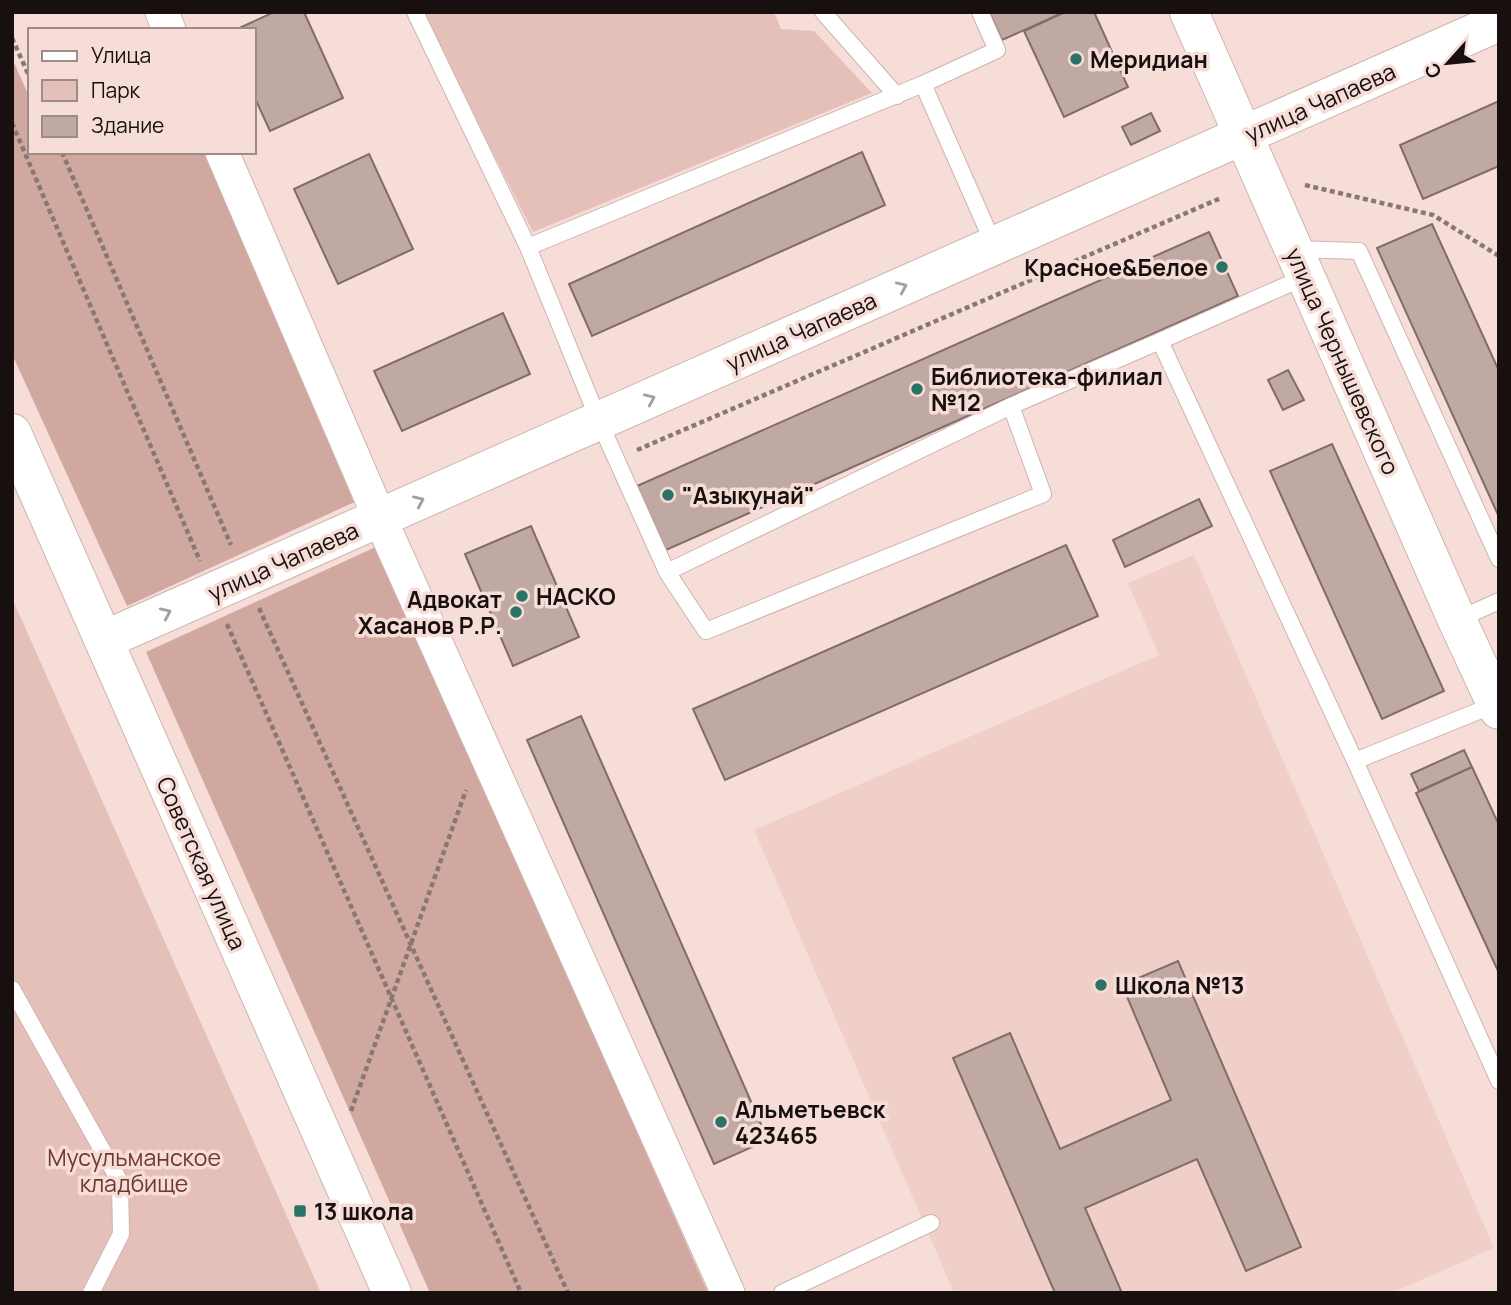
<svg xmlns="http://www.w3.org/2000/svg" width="1511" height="1305" viewBox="0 0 1511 1305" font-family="Manrope,sans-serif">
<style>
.built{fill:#f0cfc8}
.green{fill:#e4c0b8}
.forest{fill:#d0a89f}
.building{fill:#c0a8a3;stroke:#826c68;stroke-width:2}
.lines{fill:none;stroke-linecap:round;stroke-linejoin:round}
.service-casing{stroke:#ccb4af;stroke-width:18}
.minor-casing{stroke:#ccb4af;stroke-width:35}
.tertiary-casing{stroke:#ccb4af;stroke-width:40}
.primary-casing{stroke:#ccb4af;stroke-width:40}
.path{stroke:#887874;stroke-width:4.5;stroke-dasharray:5 3.5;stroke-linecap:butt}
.service{stroke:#fff;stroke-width:16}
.minor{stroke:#fff;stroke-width:33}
.tertiary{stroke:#fff;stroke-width:38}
.primary{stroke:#fff;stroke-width:38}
.oneway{stroke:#a39f9f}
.poi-dot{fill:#2c7267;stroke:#f6ddd8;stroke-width:2.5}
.labels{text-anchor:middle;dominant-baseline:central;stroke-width:7;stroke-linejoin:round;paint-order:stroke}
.poi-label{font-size:23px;font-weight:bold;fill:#18100e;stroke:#f6ddd8;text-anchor:start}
.street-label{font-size:23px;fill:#18100e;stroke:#f6ddd8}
.park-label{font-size:23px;fill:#703930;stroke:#f6ddd8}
</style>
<rect width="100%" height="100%" fill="#f6ddd8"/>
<!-- built -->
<path class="built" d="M 1194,555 L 1494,1248 L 1391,1293 L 954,1293 L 754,830 L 1159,655 L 1128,583 Z"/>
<!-- green -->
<path class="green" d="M 422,12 L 774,12 L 781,29 L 814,31 L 872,93 L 533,232 Z
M 12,598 L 321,1293 L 12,1293 Z"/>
<!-- forest -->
<path class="forest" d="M 12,58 L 28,94 L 30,94 L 30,152 L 208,152 L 359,500 L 127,606 L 12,354 Z
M 378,546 L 708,1293 L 430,1293 L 146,652 Z"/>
<!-- building -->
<path class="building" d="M 274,12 L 304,12 L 343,98 L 270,131 L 254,96 L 254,30 L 235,30 Z
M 989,12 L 1057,12 L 1058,15 L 1002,40 Z
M 1065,12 L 1094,12 L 1128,87 L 1064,117 L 1024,31 Z
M 1499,101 L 1499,166 L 1423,199 L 1400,145 Z
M 1151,113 L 1160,131 L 1131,145 L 1122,127 Z
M 862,152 L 885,205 L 592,336 L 569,284 Z
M 369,154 L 413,249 L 338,284 L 294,189 Z
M 1432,224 L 1499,371 L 1499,517 L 1377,248 Z
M 1209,232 L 1238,296 L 666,550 L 637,486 Z
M 503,313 L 530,374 L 402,431 L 374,371 Z
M 1288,370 L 1304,400 L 1283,410 L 1268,380 Z
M 1332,444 L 1444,691 L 1382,719 L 1270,471 Z
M 1199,499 L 1212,526 L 1125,567 L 1113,540 Z
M 531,526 L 579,637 L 513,666 L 465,554 Z
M 1066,545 L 1098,616 L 725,780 L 693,709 Z
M 581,716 L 768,1140 L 714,1164 L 527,740 Z
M 1464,750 L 1472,767 L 1419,791 L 1411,774 Z
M 1472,767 L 1499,825 L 1499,973 L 1416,793 Z
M 1178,961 L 1301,1247 L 1246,1271 L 1197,1159 L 1085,1208 L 1122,1293 L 1055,1293 L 953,1058 L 1010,1033 L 1060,1149 L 1171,1100 L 1122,985 Z"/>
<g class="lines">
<defs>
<path id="service" d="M 415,12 L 528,247 L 599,421 L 667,572 L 706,631 L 1043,494 L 1011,406
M 823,12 L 897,96
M 923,84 L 997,50 L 980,12
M 528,247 L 923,84 L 994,245
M 1294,249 L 1359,251 L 1499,559
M 1160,341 L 1305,277
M 667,572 L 1011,406 L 1160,341 L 1355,761 L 1499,1081
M 1457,620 L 1499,601
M 1355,761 L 1496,704
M 12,989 L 120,1182 L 121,1234 L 91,1293
M 782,1293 L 931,1223"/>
<path id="minor" d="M 162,12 L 169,30
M 222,152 L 374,505 L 728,1293"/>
<path id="tertiary" d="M 1189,12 L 1457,620 L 1499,710
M 104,640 L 1499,22"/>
<path id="primary" d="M 12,433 L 392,1293"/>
</defs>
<!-- service casing -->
<use href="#service" class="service-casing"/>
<!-- minor casing -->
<use href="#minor" class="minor-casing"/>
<!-- tertiary casing -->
<use href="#tertiary" class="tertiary-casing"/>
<!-- primary casing -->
<use href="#primary" class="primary-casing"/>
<!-- path -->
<path class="path" d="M 12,38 L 30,78
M 12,123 L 200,561
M 62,152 L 231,545
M 1305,185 L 1433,215 L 1499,256
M 637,450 L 1221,198
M 259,608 L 568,1293
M 227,624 L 521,1293
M 351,1111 L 466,790"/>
<!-- service -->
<use href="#service" class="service"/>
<!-- minor -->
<use href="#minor" class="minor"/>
<!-- tertiary -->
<use href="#tertiary" class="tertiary"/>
<!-- primary -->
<use href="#primary" class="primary"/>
</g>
<!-- one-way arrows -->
<defs><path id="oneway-chevron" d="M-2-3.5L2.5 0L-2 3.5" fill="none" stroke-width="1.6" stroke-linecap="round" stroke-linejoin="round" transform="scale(1.75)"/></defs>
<g class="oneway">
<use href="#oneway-chevron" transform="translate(902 287) rotate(-24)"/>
<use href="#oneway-chevron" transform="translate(650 399) rotate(-24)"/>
<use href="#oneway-chevron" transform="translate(419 501) rotate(-24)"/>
<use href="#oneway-chevron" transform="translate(166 613) rotate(-24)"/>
</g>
<!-- markers -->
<g class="poi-dot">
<circle cx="1076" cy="59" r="7"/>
<circle cx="1222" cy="267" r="7"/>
<circle cx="917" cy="389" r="7"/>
<circle cx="668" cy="495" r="7"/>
<circle cx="522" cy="596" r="7"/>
<circle cx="516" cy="612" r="7"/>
<circle cx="1101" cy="985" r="7"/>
<circle cx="721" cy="1122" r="7"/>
<rect x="293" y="1204" width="14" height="14" rx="3.5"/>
</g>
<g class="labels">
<!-- poi labels -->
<g class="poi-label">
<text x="1090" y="59">Меридиан</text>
<text x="1208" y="267" text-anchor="end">Красное&amp;Белое</text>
<text x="931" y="376">Библиотека-филиал<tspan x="931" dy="26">№12</tspan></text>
<text x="682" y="495">"Азыкунай"</text>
<text x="536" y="596">НАСКО</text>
<text x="502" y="599" text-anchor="end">Адвокат<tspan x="502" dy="26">Хасанов Р.Р.</tspan></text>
<text x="1115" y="985">Школа №13</text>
<text x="735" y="1109">Альметьевск<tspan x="735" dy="26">423465</tspan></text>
<text x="314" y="1211">13 школа</text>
</g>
<!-- street labels -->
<g class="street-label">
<text transform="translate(1320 102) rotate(-24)">улица Чапаева</text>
<text transform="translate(801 331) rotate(-24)">улица Чапаева</text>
<text transform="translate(1343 361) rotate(66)">улица Чернышевского</text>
<text transform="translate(283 561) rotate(-24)">улица Чапаева</text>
<text transform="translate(202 863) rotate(66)">Советская улица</text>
</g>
<!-- park labels -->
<g class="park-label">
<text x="134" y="1157">Мусульманское<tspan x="134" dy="26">кладбище</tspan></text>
</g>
</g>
<!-- border -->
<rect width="1511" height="1305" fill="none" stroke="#18100e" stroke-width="28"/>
<!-- legend -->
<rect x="28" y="28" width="228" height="126" fill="#f6ddd8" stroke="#9d8b87" stroke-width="2"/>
<rect x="42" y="51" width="35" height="10" fill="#ffffff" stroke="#9d8b87" stroke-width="2"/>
<text x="91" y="63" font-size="21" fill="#18100e">Улица</text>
<rect x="42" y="80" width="35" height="21" fill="#e4c0b8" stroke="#9d8b87" stroke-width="2"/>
<text x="91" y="98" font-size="21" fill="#18100e">Парк</text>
<rect x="42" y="116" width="35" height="21" fill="#c0a8a3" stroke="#9d8b87" stroke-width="2"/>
<text x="91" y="133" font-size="21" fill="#18100e">Здание</text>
<!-- north arrow -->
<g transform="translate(1448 63) rotate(243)" stroke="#f6ddd8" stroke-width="5" paint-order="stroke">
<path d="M0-5L12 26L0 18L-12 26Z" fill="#18100e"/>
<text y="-10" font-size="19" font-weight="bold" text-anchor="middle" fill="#18100e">С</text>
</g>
</svg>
